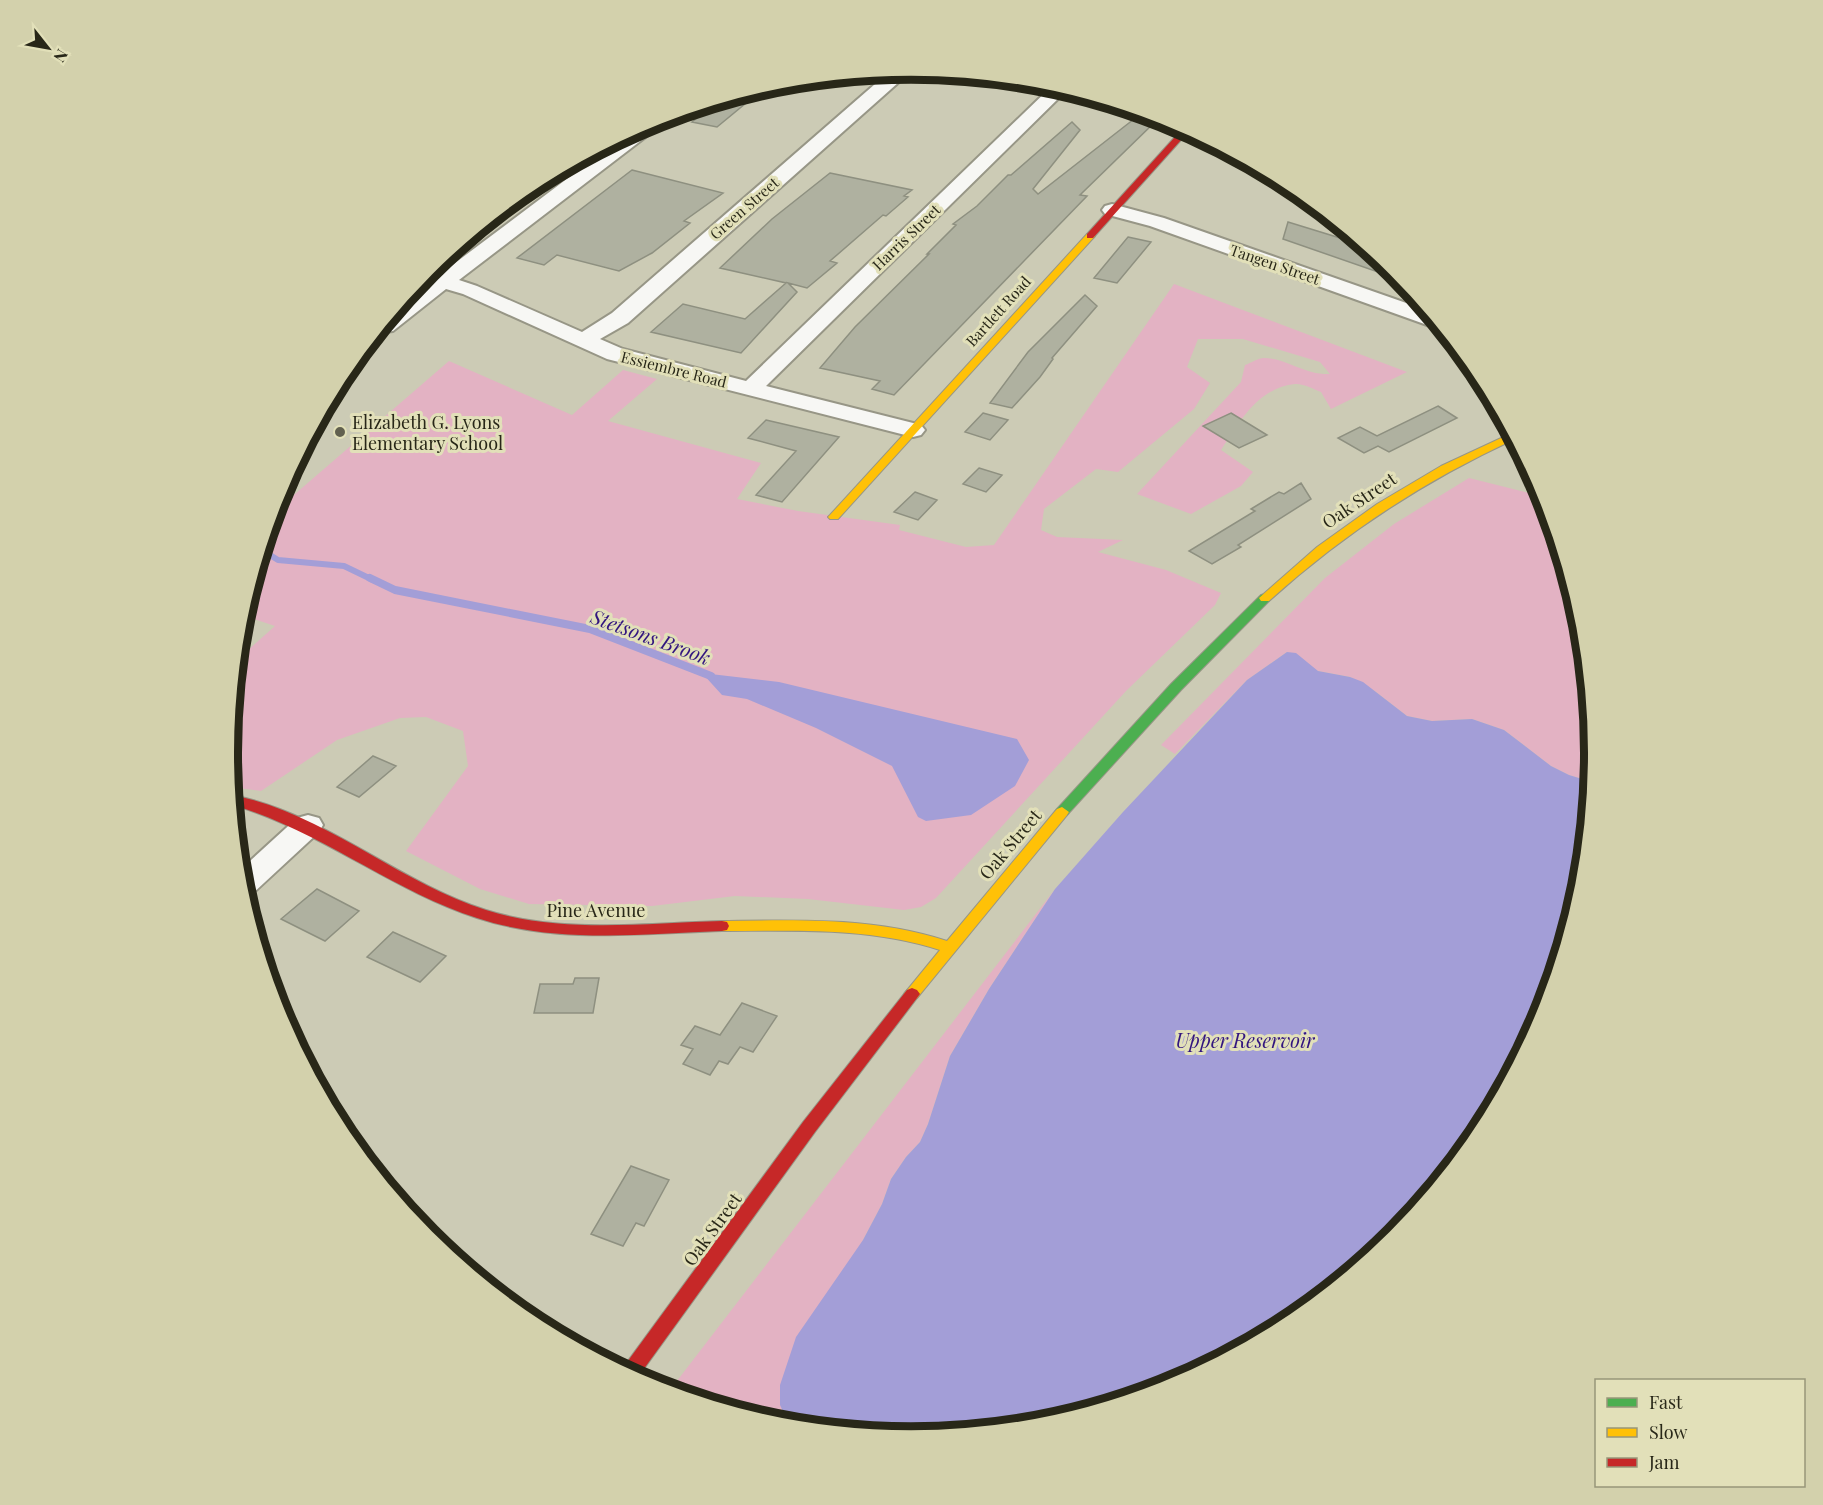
<svg xmlns="http://www.w3.org/2000/svg" width="1823" height="1505" viewBox="0 0 1823 1505" font-family="'Playfair Display',serif">
<style>
.green{fill:#e3b2c3}
.water{fill:#a39ed7}
.lines{fill:none;stroke-linecap:round;stroke-linejoin:round}
.stream-far1{stroke:#a39ed7;stroke-width:6}
.stream{stroke:#a39ed7;stroke-width:8}
.building{fill:#afb1a0;stroke:#8e9080;stroke-width:1.5}
.street-casing{stroke:#979686;stroke-width:4}
.fast-casing{stroke:#979686;stroke-width:2}
.slow-casing{stroke:#979686;stroke-width:2}
.jam-casing{stroke:#979686;stroke-width:2}
.street{fill:#f7f7f4;fill-rule:evenodd}
.fast{fill:#4caf50;fill-rule:evenodd}
.slow{fill:#ffc107;fill-rule:evenodd}
.jam{fill:#c62828;fill-rule:evenodd}
.poi-dot{fill:#61604f;stroke:#e2e0b9;stroke-width:2}
.labels{text-anchor:middle;dominant-baseline:central;stroke-width:6;stroke-linejoin:round;paint-order:stroke}
.far-street-label{font-size:15px;fill:#282718;stroke:#e2e0b9}
.poi-label{font-size:18px;fill:#282718;stroke:#e2e0b9;text-anchor:start}
.street-label{font-size:18px;fill:#282718;stroke:#e2e0b9}
.water-label{font-size:20px;font-style:italic;fill:#32157f;stroke:#e2e0b9}
.rim{fill:none;stroke:#282718;stroke-width:8}
</style>
<rect width="100%" height="100%" fill="#cccbb5"/>
<!-- green -->
<path class="green" d="M 1174,284 L 1407,372 L 1331,409 L 1321,392 C 1314,389 1302,383 1295,384 C 1257,388 1239,423 1221,450 L 1253,472 L 1241,486 L 1191,514 L 1137,494 L 1241,382 L 1245,365 C 1251,363 1258,358 1264,358 C 1287,358 1304,375 1330,374 L 1320,362 L 1243,339 L 1198,339 L 1187,367 L 1210,383 L 1194,409 L 1118,472 L 1096,469 L 1044,509 L 1041,530 L 1057,537 L 1123,540 L 1098,552 L 1166,570 L 1221,593 L 1215,605 L 1126,691 L 936,898 L 921,907 L 904,910 L 808,899 L 735,896 L 652,906 L 529,904 L 480,889 L 406,851 L 468,766 L 463,731 L 426,717 L 400,718 L 337,740 L 261,791 L 231,787 L 228,752 L 237,660 L 275,626 L 242,615 L 273,513 L 449,361 L 572,415 L 623,370 L 657,379 L 608,421 L 761,463 L 737,499 L 798,511 L 900,525 L 899,530 L 966,547 L 994,545 Z
M 1469,478 L 1545,497 L 1582,619 L 1595,753 L 1592,782 L 1569,775 L 1551,766 L 1504,730 L 1472,719 L 1432,721 L 1407,716 L 1376,692 L 1350,677 L 1318,671 L 1287,652 L 1247,680 L 1175,754 L 1161,745 L 1325,578 L 1394,524 Z
M 1055,889 L 989,989 L 950,1056 L 928,1124 L 920,1142 L 906,1157 L 891,1179 L 882,1204 L 863,1240 L 824,1427 L 778,1423 L 670,1390 Z"/>
<!-- water -->
<path class="water" d="M 1287,652 L 1296,653 L 1318,671 L 1350,677 L 1363,682 L 1407,716 L 1432,721 L 1472,719 L 1504,730 L 1551,766 L 1569,775 L 1592,782 L 1582,886 L 1543,1014 L 1480,1133 L 1395,1236 L 1302,1312 L 1291,1321 L 1173,1384 L 1045,1423 L 912,1436 L 789,1424 L 780,1405 L 780,1385 L 796,1337 L 863,1240 L 882,1204 L 891,1179 L 906,1157 L 920,1142 L 928,1124 L 950,1056 L 989,989 L 1055,889 L 1123,812 L 1247,680 Z
M 702,673 L 779,682 L 1017,739 L 1029,760 L 1015,786 L 971,815 L 926,821 L 918,817 L 892,766 L 816,728 L 747,699 L 722,695 Z"/>
<g class="lines">
<!-- stream-far1 -->
<path class="stream-far1" d="M 262,550 L 278,560 L 344,566 L 373,580"/>
<!-- stream -->
<path class="stream" d="M 370,578 L 395,590 L 590,629 L 711,676"/>
</g>
<!-- building -->
<path class="building" d="M 768,85 L 717,127 L 692,122 L 720,100 Z
M 1143,112 L 1160,117 L 1080,195 L 1087,196 L 894,395 L 872,389 L 880,381 L 820,368 L 855,327 L 929,254 L 927,254 L 956,225 L 953,224 L 977,206 L 1008,175 L 1011,175 L 1072,122 L 1080,130 L 1033,189 L 1038,194 Z
M 632,170 L 723,193 L 684,221 L 690,223 L 652,253 L 619,271 L 557,255 L 544,265 L 517,258 Z
M 830,173 L 912,190 L 904,196 L 908,197 L 886,216 L 883,215 L 830,261 L 837,263 L 807,288 L 788,283 L 797,292 L 741,353 L 651,332 L 683,304 L 745,319 L 786,283 L 720,268 L 772,219 Z
M 1288,222 L 1366,246 L 1395,269 L 1404,281 L 1283,239 Z
M 1128,237 L 1151,242 L 1117,283 L 1094,278 Z
M 1085,295 L 1097,306 L 1052,358 L 1053,359 L 1040,377 L 1012,408 L 990,403 L 1028,352 Z
M 1438,406 L 1457,418 L 1389,452 L 1378,446 L 1364,453 L 1338,438 L 1360,427 L 1377,436 Z
M 983,413 L 1008,420 L 990,440 L 965,432 Z
M 1231,413 L 1267,435 L 1239,448 L 1203,426 Z
M 766,420 L 839,437 L 782,502 L 756,495 L 796,451 L 748,438 Z
M 979,468 L 1002,475 L 986,492 L 963,484 Z
M 1301,483 L 1311,499 L 1238,545 L 1241,547 L 1212,564 L 1189,551 L 1255,511 L 1251,509 L 1279,492 L 1284,494 Z
M 915,492 L 937,500 L 918,520 L 894,512 Z
M 373,756 L 396,766 L 359,797 L 337,787 Z
M 317,889 L 359,911 L 325,941 L 281,919 Z
M 393,932 L 446,956 L 420,982 L 367,957 Z
M 575,978 L 599,978 L 593,1013 L 534,1013 L 540,984 L 573,984 Z
M 742,1003 L 777,1016 L 753,1052 L 740,1047 L 728,1064 L 719,1061 L 710,1075 L 683,1064 L 693,1049 L 681,1045 L 695,1026 L 720,1035 Z
M 631,1166 L 669,1180 L 644,1226 L 636,1223 L 623,1246 L 591,1234 Z"/>
<g class="lines">
<defs>
<path id="street" d="M 910,69 L 908,74 L 628,323 L 600,339 L 623,349 L 746,381 L 1053,85 L 1068,89 L 766,386 L 921,425 L 925,430 L 921,435 L 913,437 L 607,359 L 463,294 L 446,289 L 393,331 L 385,332 L 378,331 L 398,306 L 629,132 L 650,121 L 665,116 L 667,119 L 664,123 L 459,280 L 477,286 L 582,332 L 612,313 L 890,71 Z
M 1112,204 L 1164,218 L 1429,311 L 1442,326 L 1430,326 L 1150,226 L 1105,214 L 1102,210 L 1105,206 Z
M 308,815 L 319,818 L 323,825 L 319,832 L 252,894 L 244,896 L 240,870 L 297,818 Z"/>
<path id="fast" d="M 1265,594 L 1269,595 L 1271,598 L 1269,601 L 1181,690 L 1067,815 L 1057,815 L 1055,812 L 1057,809 L 1171,684 L 1261,595 Z"/>
<path id="slow" d="M 1087,234 L 1095,236 L 838,519 L 830,519 L 828,517 L 830,515 Z
M 1512,433 L 1515,439 C 1424,481 1344,533 1269,601 L 1261,601 L 1259,598 L 1317,547 L 1377,504 L 1441,466 Z
M 1062,807 L 1069,812 L 1067,815 L 917,998 L 912,1000 L 907,998 L 904,994 L 940,950 C 869,927 795,931 722,931 L 717,930 L 715,926 L 717,922 L 722,921 C 799,920 873,917 947,941 L 1057,809 Z"/>
<path id="jam" d="M 1184,127 L 1190,130 L 1093,238 L 1087,238 L 1087,234 Z
M 232,795 C 325,813 397,882 486,910 C 562,934 644,923 722,921 L 727,922 L 729,926 L 727,930 L 722,931 C 640,934 556,944 477,918 C 391,890 321,831 233,805 Z
M 912,988 L 917,990 L 920,994 L 917,998 L 815,1132 L 638,1377 L 622,1369 L 803,1122 L 907,990 Z"/>
</defs>
<!-- street casing -->
<use href="#street" class="street-casing"/>
<!-- fast casing -->
<use href="#fast" class="fast-casing"/>
<!-- slow casing -->
<use href="#slow" class="slow-casing"/>
<!-- jam casing -->
<use href="#jam" class="jam-casing"/>
<!-- street -->
<use href="#street" class="street"/>
<!-- fast -->
<use href="#fast" class="fast"/>
<!-- slow -->
<use href="#slow" class="slow"/>
<!-- jam -->
<use href="#jam" class="jam"/>
</g>
<!-- markers -->
<circle class="poi-dot" cx="340" cy="432" r="6"/>
<g class="labels">
<!-- far-street labels -->
<g class="far-street-label">
<text transform="translate(744 208) rotate(-41)">Green Street</text>
<text transform="translate(906 237) rotate(-44)">Harris Street</text>
<text transform="translate(1275 264) rotate(19)">Tangen Street</text>
<text transform="translate(998 311) rotate(-48)">Bartlett Road</text>
<text transform="translate(674 369) rotate(14)">Essiembre Road</text>
</g>
<!-- poi labels -->
<g class="poi-label">
<text x="352" y="422">Elizabeth G. Lyons<tspan x="352" dy="21">Elementary School</tspan></text>
</g>
<!-- street labels -->
<g class="street-label">
<text transform="translate(1359 500) rotate(-34)">Oak Street</text>
<text transform="translate(1010 844) rotate(-50)">Oak Street</text>
<text x="596" y="910">Pine Avenue</text>
<text transform="translate(712 1229) rotate(-54)">Oak Street</text>
</g>
<!-- water labels -->
<g class="water-label">
<text transform="translate(651 636) rotate(20)">Stetsons Brook</text>
<text x="1245" y="1039">Upper Reservoir</text>
</g>
</g>
<!-- crop -->
<path d="M0 0H1823V1505H0ZM238 753a673 673 0 1 1 1346 0a673 673 0 1 1-1346 0Z" fill="#d3d1ac" fill-rule="evenodd"/>
<path class="rim" d="M238 753a673 673 0 1 1 1346 0a673 673 0 1 1-1346 0Z"/>
<!-- legend -->
<rect x="1595" y="1379" width="210" height="108" fill="#e2e0b9" stroke="#989679" stroke-width="1.5"/>
<rect x="1607" y="1398" width="30" height="9" fill="#4caf50" stroke="#989679" stroke-width="1.5"/>
<text x="1649" y="1409" font-size="18" fill="#282718">Fast</text>
<rect x="1607" y="1428" width="30" height="9" fill="#ffc107" stroke="#989679" stroke-width="1.5"/>
<text x="1649" y="1439" font-size="18" fill="#282718">Slow</text>
<rect x="1607" y="1458" width="30" height="9" fill="#c62828" stroke="#989679" stroke-width="1.5"/>
<text x="1649" y="1469" font-size="18" fill="#282718">Jam</text>
<!-- north arrow -->
<g transform="translate(48 48) rotate(121)" stroke="#e2e0b9" stroke-width="4.5" paint-order="stroke">
<path d="M0-4.5L10 22L0 15L-10 22Z" fill="#282718"/>
<text y="-9" font-size="16" font-weight="bold" text-anchor="middle" fill="#282718">N</text>
</g>
</svg>
